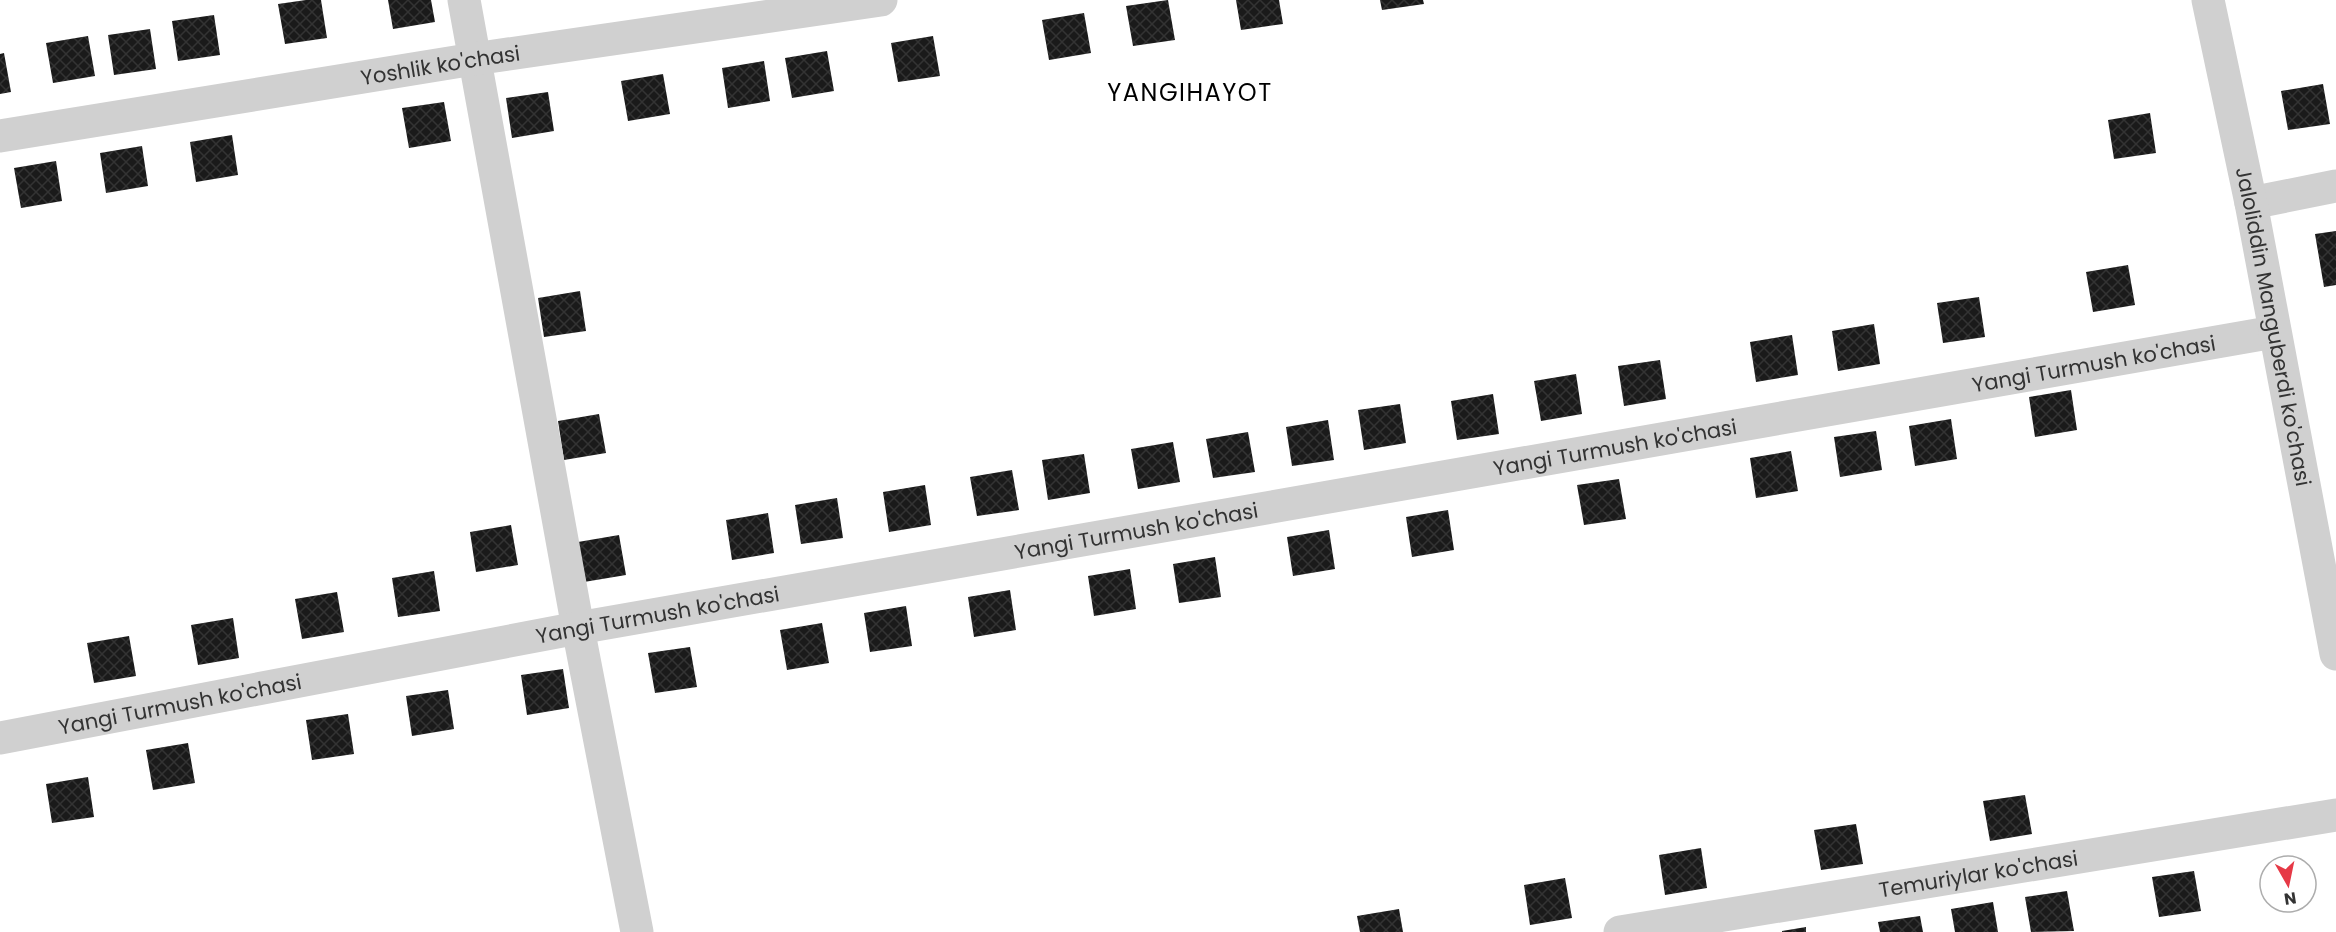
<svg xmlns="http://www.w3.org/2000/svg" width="2336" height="932" viewBox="0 0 2336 932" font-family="Poppins,sans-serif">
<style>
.building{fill:url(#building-cross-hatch)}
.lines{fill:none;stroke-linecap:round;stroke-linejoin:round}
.minor{stroke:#d0d0d0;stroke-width:33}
.tertiary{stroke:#d0d0d0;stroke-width:33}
.labels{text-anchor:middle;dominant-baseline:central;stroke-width:6;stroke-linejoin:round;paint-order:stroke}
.street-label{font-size:21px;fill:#333;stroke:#fff}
.quarter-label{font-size:24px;letter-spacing:1.5px;fill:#000;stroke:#fff}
</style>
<defs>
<pattern id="building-cross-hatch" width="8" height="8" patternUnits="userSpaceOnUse" patternTransform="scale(1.5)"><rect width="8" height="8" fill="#1a1a1a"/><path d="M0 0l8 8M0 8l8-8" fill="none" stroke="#333"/></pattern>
</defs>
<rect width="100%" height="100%" fill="#fff"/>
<!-- building -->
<path class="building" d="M 306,0 L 321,0 L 327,38 L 285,44 L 278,4 Z
M 388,0 L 431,0 L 435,22 L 393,29 Z
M 1168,0 L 1175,40 L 1133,46 L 1126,6 Z
M 1236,0 L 1279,0 L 1283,24 L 1241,30 Z
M 1380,0 L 1423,0 L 1424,4 L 1382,10 Z
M 1084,13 L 1091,53 L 1049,60 L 1042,20 Z
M 214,15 L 220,55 L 178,61 L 172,21 Z
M 150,29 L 156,69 L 114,75 L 108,35 Z
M 88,36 L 95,76 L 53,83 L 46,43 Z
M 933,36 L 940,76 L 898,82 L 891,43 Z
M 827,51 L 834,91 L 792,98 L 785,58 Z
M 4,53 L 11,92 L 0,94 L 0,54 Z
M 764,61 L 770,101 L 728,108 L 722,68 Z
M 663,74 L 670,114 L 628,121 L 621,81 Z
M 2323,84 L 2330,124 L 2288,130 L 2281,91 Z
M 548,92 L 554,131 L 512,138 L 506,98 Z
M 444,102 L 451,141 L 409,148 L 402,108 Z
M 2150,113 L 2156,153 L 2114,159 L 2108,120 Z
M 232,135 L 238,175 L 196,182 L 190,142 Z
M 142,146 L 148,186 L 106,193 L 100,153 Z
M 56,161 L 62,201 L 21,208 L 14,168 Z
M 2336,231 L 2336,285 L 2324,287 L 2315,234 Z
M 2128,265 L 2135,305 L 2093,312 L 2086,272 Z
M 580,291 L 586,331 L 544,337 L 538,298 Z
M 1979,297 L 1985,337 L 1943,343 L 1937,303 Z
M 1874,324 L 1880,364 L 1838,371 L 1832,331 Z
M 1792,335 L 1798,375 L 1756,382 L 1750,342 Z
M 1660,360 L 1666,399 L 1624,406 L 1618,366 Z
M 1576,374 L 1582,414 L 1541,421 L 1534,381 Z
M 2071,390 L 2077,430 L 2035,437 L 2029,397 Z
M 1493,394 L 1499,434 L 1457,440 L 1451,401 Z
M 1400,404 L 1406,443 L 1364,450 L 1358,410 Z
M 599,414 L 606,453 L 564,460 L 558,421 Z
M 1951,419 L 1957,459 L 1915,466 L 1909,426 Z
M 1328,420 L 1334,460 L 1292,466 L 1286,427 Z
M 1876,431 L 1882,470 L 1840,477 L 1834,437 Z
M 1248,432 L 1255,472 L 1213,478 L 1206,439 Z
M 1173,442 L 1180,482 L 1138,489 L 1131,449 Z
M 1791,451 L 1798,491 L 1756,498 L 1750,458 Z
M 1084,454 L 1090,493 L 1048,500 L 1042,460 Z
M 1012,470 L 1019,510 L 977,516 L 970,477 Z
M 1619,479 L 1626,519 L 1584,525 L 1577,485 Z
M 925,485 L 931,525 L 889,532 L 883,492 Z
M 837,498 L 843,538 L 801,544 L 795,505 Z
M 1448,510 L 1454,550 L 1412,557 L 1406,517 Z
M 768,513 L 774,553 L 732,560 L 726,520 Z
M 511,525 L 518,565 L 476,572 L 470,532 Z
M 1329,530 L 1335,569 L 1293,576 L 1287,537 Z
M 619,535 L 626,575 L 584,582 L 578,542 Z
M 1215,557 L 1221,597 L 1179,603 L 1173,564 Z
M 1130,569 L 1136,609 L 1094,616 L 1088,576 Z
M 434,571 L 440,611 L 398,617 L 392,578 Z
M 1010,590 L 1016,630 L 974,637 L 968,597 Z
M 337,592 L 344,632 L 302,639 L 295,599 Z
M 906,606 L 912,646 L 870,652 L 864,613 Z
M 233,618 L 239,658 L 198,665 L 191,625 Z
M 822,623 L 829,663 L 787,670 L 780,630 Z
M 129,636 L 136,676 L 94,683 L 87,643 Z
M 690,647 L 697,687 L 655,693 L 648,653 Z
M 563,669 L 569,708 L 527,715 L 521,675 Z
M 448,690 L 454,729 L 412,736 L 406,696 Z
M 348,714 L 354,754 L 312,760 L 306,720 Z
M 188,743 L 195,783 L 153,790 L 146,750 Z
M 88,777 L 94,817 L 52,823 L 46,784 Z
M 2025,795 L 2032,834 L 1990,841 L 1983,801 Z
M 1856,824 L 1863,864 L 1821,870 L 1814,830 Z
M 1701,848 L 1707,888 L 1665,895 L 1659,855 Z
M 2194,871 L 2201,911 L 2159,917 L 2152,877 Z
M 1565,878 L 1572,918 L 1530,925 L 1524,885 Z
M 2067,891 L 2074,931 L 2031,932 L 2025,897 Z
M 1993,902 L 1998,932 L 1955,932 L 1951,909 Z
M 1399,909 L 1403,932 L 1360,932 L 1357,916 Z
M 1920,916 L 1923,932 L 1880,932 L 1878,922 Z
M 1806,927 L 1806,932 L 1782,932 L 1782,931 Z"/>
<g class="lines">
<!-- minor -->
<g class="minor">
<path d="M 464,0 L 578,628 L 637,932"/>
<path id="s1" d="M 0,136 L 474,59 L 881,0"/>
<path d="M 2251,203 L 2336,186"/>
<path id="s2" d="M 0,738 L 578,628 L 2274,332"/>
<path id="s3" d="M 1620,932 L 2336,815"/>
</g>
<!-- tertiary -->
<path class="tertiary" id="s4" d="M 2208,0 L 2251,203 L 2336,654"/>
</g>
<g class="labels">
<!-- street labels -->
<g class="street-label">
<text stroke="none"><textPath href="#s1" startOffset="446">Yoshlik ko'chasi</textPath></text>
<text stroke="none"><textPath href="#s4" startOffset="333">Jaloliddin Manguberdi ko'chasi</textPath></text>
<text stroke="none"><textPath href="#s2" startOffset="2127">Yangi Turmush ko'chasi</textPath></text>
<text stroke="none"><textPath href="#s2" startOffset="1641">Yangi Turmush ko'chasi</textPath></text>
<text stroke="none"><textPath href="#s2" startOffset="1155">Yangi Turmush ko'chasi</textPath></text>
<text stroke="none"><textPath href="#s2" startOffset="669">Yangi Turmush ko'chasi</textPath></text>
<text stroke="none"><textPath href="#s2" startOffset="183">Yangi Turmush ko'chasi</textPath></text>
<text stroke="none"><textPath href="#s3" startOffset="363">Temuriylar ko'chasi</textPath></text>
</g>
<!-- quarter labels -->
<g class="quarter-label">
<text x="1190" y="92">YANGIHAYOT</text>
</g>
</g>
<!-- north arrow -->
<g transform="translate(2288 884) rotate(171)"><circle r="28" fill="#ffffff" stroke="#adadad" stroke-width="1.5"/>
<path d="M0-4.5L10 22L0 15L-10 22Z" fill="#e63946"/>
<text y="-9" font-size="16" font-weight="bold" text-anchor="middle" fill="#333333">N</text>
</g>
</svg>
